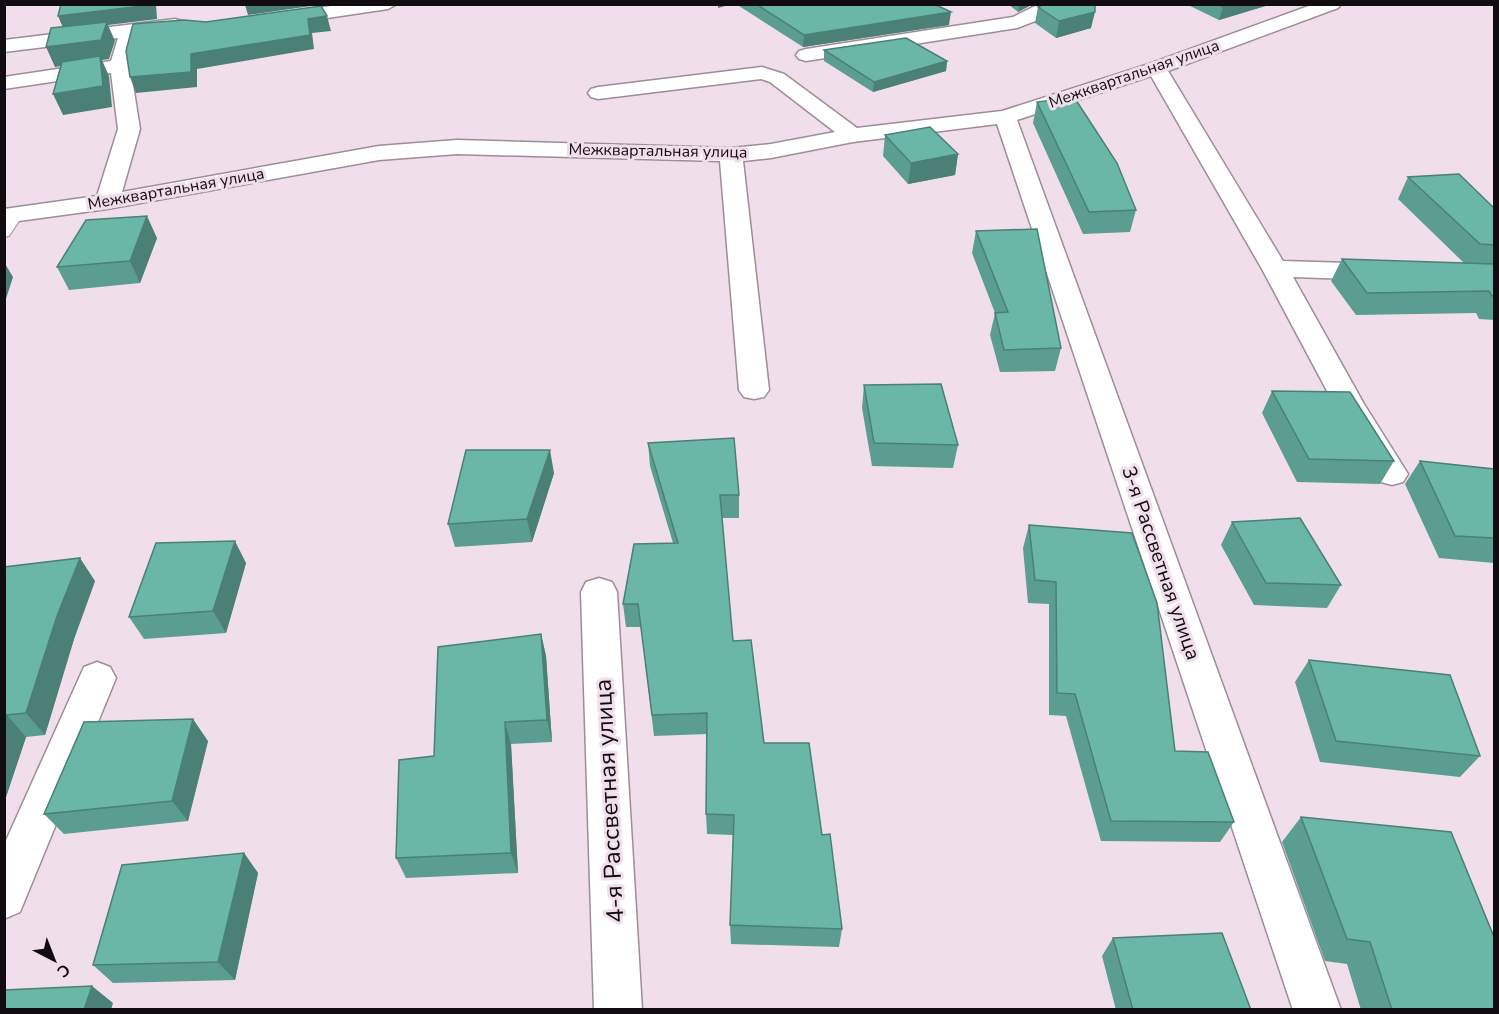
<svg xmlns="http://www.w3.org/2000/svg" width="1499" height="1014" viewBox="0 0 1499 1014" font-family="'Nunito Sans',sans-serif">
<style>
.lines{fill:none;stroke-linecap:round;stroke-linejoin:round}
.lane-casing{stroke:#9d8d99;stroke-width:2}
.street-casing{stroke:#9d8d99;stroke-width:3}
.lane{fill:#fff;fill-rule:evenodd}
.street{fill:#fff;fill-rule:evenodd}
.wall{fill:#5b9d90}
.shaded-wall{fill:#4a8075}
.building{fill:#6ab7a7;stroke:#4a8075;stroke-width:1.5}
.labels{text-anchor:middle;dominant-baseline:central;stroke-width:6;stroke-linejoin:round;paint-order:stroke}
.far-street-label{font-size:16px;fill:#110c10;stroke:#f0deeb}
.street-label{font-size:20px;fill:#110c10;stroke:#f0deeb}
.near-street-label{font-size:24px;fill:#110c10;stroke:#f0deeb}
</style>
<rect width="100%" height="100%" fill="#f0deeb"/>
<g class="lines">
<defs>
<path id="lane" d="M 16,211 L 23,215 L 9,236 L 4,237 L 4,221 L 11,212 Z"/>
<path id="street" d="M 345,4 L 397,4 L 388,9 L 280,25 L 273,23 L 271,19 L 273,15 L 280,13 Z
M 1039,4 L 1061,4 L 1043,18 L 1017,28 L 806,61 L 799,59 L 796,55 L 799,51 L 806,49 L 1013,17 Z
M 1314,4 L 1341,4 L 1338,8 L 1168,71 L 1283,261 L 1381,264 L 1390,266 L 1394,272 L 1390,278 L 1381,280 L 1293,277 L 1364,404 L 1408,474 L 1403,482 L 1392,485 L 1381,482 L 1334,404 L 1262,269 L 1151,76 L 1017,120 L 1341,1010 L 1293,1010 L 997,124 L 853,142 L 771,158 L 743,161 L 769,390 L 764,397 L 754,399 L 744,397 L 739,390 L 720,161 L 457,154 L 379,160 L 107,209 L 4,223 L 4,209 L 97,196 L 118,129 L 111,73 L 4,89 L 4,77 L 111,61 L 118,38 L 4,52 L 4,40 L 175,19 L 182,21 L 184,25 L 182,29 L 137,35 L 130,66 L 140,129 L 122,192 L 379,146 L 457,140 L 731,148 L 771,144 L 835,132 L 770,82 L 761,79 L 598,99 L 591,97 L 588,93 L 591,89 L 598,87 L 762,67 L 784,74 L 857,128 L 1002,111 L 1149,64 Z
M 599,578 L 612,582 L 617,592 L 642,1010 L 594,1010 L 581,592 L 586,582 Z
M 97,662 L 110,667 L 116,678 L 20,912 L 4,919 L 4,845 L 84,667 Z"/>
</defs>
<!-- lane casing -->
<use href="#lane" class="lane-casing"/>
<!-- street casing -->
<use href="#street" class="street-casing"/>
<!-- lane -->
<use href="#lane" class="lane"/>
<!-- street -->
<use href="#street" class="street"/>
</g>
<!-- wall -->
<path class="wall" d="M 736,4 L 934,4 L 949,25 L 803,47 Z
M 1008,4 L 1033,4 L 1018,12 Z
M 1186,4 L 1272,4 L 1219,20 Z
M 1038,7 L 1091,28 L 1056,38 L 1035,23 Z
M 824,50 L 947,61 L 946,71 L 873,92 L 824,61 Z
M 1037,102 L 1136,210 L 1130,232 L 1083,234 L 1033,123 Z
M 885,135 L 958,154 L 955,175 L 908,184 L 883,156 Z
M 1408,177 L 1494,208 L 1494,320 L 1479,319 L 1476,313 L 1356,315 L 1331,281 L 1342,259 L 1464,263 L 1398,199 Z
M 976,231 L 1061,348 L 1055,371 L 1000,372 L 990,335 L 995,313 L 972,253 Z
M 157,238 L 140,283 L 69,290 L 57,267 Z
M 864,385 L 958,445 L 953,468 L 872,466 L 862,408 Z
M 1272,391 L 1394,461 L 1380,484 L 1297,482 L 1262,413 Z
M 648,443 L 739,495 L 739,518 L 722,518 L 733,641 L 764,743 L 822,835 L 842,929 L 839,947 L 731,944 L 730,925 L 733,835 L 707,834 L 706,814 L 707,734 L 654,736 L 641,627 L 626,627 L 623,604 L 673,543 L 650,466 Z
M 1420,461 L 1494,469 L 1494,563 L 1439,558 L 1405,484 Z
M 554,473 L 532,542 L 455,547 L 448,524 Z
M 1232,522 L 1341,585 L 1327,608 L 1254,605 L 1221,545 Z
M 1029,525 L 1175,751 L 1234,822 L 1220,842 L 1101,841 L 1066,716 L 1049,715 L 1049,604 L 1028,603 L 1023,548 Z
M 246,563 L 226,633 L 144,639 L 129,617 Z
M 4,567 L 95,581 L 74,639 L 45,735 L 26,737 L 4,803 Z
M 541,634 L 546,656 L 552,742 L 511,744 L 518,873 L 406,878 L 396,858 L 434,756 Z
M 1309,660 L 1480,756 L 1460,777 L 1320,762 L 1295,682 Z
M 208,741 L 188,821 L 64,834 L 44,814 Z
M 1301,817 L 1494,1010 L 1361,1010 L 1347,964 L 1325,961 L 1282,842 Z
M 244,853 L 258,873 L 235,980 L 113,983 L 93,965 Z
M 1113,938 L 1251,1010 L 1116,1010 L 1102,956 Z"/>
<!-- shaded-wall -->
<path class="shaded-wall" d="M 151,4 L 156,4 L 157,19 L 108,25 L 115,41 L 109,59 L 102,60 L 109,76 L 112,107 L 63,115 L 53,94 L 101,60 L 55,67 L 46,47 L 64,30 L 58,16 Z
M 249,4 L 318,4 L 318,5 L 248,15 L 245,5 Z
M 718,4 L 732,4 L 718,8 Z
M 1020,4 L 1033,4 L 1018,12 Z
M 1233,4 L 1272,4 L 1219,20 L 1223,7 Z
M 951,12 L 949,25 L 803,47 L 804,35 Z
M 1095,12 L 1091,28 L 1056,38 L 1059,21 Z
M 327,16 L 331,31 L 312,33 L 314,49 L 197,69 L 197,87 L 136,93 L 130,77 L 191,54 L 308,19 Z
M 947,61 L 946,71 L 873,92 L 874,82 Z
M 958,154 L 955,175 L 908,184 L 911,163 Z
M 147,216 L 157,238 L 140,283 L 130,261 Z
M 4,262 L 13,277 L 4,305 Z
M 550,450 L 554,473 L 532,542 L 527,519 Z
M 235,541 L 246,563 L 226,633 L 213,611 Z
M 80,558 L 95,581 L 74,639 L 45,735 L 26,713 L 57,616 Z
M 541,634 L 546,656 L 552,742 L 547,720 Z
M 7,715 L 26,737 L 4,803 L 4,721 Z
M 193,719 L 208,741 L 188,821 L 172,801 Z
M 505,722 L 511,744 L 518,873 L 511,853 Z
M 244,853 L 258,873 L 235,980 L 218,962 Z
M 92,986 L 113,1003 L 111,1010 L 84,1010 Z"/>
<!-- building -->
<path class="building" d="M 61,4 L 151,4 L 151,5 L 58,16 Z
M 756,4 L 934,4 L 951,12 L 804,35 Z
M 1045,4 L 1095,4 L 1095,12 L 1059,21 L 1038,7 Z
M 1216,4 L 1233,4 L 1223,7 Z
M 321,6 L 327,16 L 308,19 L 310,35 L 191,54 L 191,72 L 130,77 L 126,51 L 133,24 L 184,20 L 206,22 Z
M 107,22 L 101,40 L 46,47 L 51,28 Z
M 906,38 L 947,61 L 874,82 L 824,50 Z
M 100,56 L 103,86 L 53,94 L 62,62 Z
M 1074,97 L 1117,163 L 1136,210 L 1089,212 L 1037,102 Z
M 930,127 L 958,154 L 911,163 L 885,135 Z
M 1459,174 L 1494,208 L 1494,245 L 1480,244 L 1408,177 Z
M 147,216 L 130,261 L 57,267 L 86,220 Z
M 1037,229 L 1061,348 L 1004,350 L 995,313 L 1008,312 L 976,231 Z
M 1342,259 L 1494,264 L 1494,296 L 1492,296 L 1489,291 L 1367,293 Z
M 941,384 L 958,445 L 874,443 L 864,385 Z
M 1272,391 L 1350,392 L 1394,461 L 1309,459 Z
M 734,438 L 739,495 L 720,495 L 733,641 L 751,640 L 764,743 L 809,743 L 822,835 L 830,834 L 842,929 L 730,925 L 734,815 L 706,814 L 707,713 L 652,715 L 638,604 L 623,604 L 634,544 L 678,543 L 648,443 Z
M 466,450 L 550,450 L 527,519 L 448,524 Z
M 1420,461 L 1494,469 L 1494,538 L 1455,536 Z
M 1300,518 L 1341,585 L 1266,583 L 1232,522 Z
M 1029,525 L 1132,533 L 1157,603 L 1175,751 L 1208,752 L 1234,822 L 1111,821 L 1075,694 L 1057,693 L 1056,582 L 1035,580 Z
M 235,541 L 213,611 L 129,617 L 156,543 Z
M 80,558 L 57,616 L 26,713 L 7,715 L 4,721 L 4,567 Z
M 541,634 L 547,720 L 505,722 L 511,853 L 396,858 L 399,760 L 434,756 L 438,647 Z
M 1309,660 L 1450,675 L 1480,756 L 1336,741 Z
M 193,719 L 172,801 L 44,814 L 84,722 Z
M 1301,817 L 1451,832 L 1494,937 L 1494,1010 L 1392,1010 L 1370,942 L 1347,939 Z
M 244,853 L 218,962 L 93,965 L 122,865 Z
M 1222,933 L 1251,1010 L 1133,1010 L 1113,938 Z
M 92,986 L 84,1010 L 4,1010 L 4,990 Z"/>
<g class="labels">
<!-- far-street labels -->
<g class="far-street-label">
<text transform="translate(1134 74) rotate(-19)">Межквартальная улица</text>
<text transform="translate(658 151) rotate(1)">Межквартальная улица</text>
<text transform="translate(176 189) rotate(-10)">Межквартальная улица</text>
</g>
<!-- street labels -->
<g class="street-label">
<text transform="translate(1161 563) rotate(71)">3-я Рассветная улица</text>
</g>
<!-- near-street labels -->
<g class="near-street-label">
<text transform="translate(609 801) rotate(-93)">4-я Рассветная улица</text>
</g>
</g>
<!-- border -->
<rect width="1499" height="1014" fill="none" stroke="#110c10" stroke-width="12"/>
<!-- north arrow -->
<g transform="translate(54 960) rotate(138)" stroke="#f0deeb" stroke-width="4.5" paint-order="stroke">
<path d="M0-4.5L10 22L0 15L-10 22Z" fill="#110c10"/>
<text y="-9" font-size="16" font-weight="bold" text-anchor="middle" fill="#110c10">С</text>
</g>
</svg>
